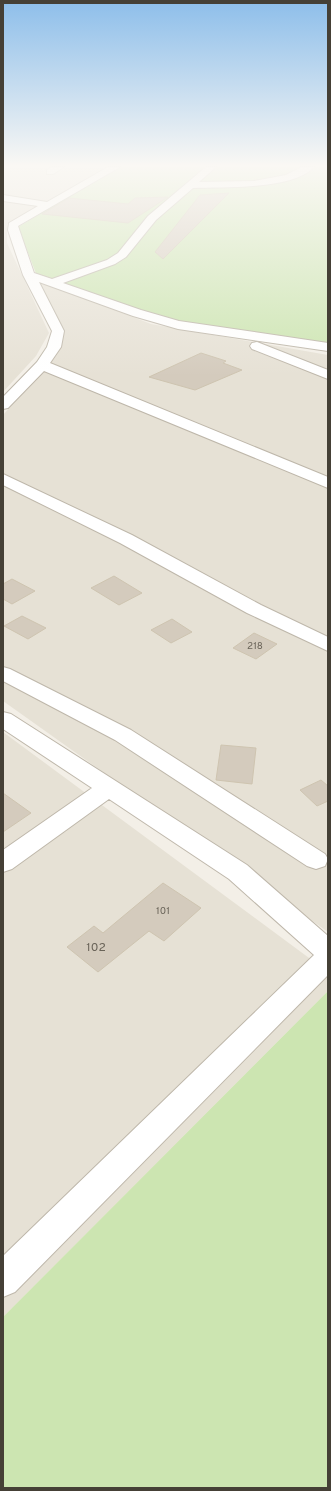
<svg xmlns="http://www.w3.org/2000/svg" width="331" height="1491" viewBox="0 0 331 1491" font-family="Overpass,sans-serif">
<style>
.residential{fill:#e6e1d5}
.green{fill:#cce5b1}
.building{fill:#d4cbbd;stroke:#cec4b0}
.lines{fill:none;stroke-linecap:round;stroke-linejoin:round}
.minor-casing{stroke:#beb7aa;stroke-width:2}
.minor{fill:#fff;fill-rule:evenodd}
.labels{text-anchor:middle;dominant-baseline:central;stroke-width:3;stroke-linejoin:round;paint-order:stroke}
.number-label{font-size:10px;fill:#696358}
.near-number-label{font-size:12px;fill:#696358}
</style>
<rect width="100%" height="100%" fill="#f3efe7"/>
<!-- residential -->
<path class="residential" d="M 3,167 L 109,167 L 7,224 L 7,243 L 49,333 L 36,356 L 3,392 Z
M 38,280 L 151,324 L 328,355 L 328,932 L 3,701 L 3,415 L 47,366 L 64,333 Z
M 3,732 L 328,972 L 328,991 L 3,1317 Z"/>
<!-- green -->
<path class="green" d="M 119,167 L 328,167 L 328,350 L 182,326 L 37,276 L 18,227 Z
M 328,991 L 328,1488 L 3,1488 L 3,1317 Z"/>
<!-- building -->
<path class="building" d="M 229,193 L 163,259 L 155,252 L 200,195 Z
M 168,197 L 128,223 L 42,214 L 69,198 L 128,204 L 135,198 Z
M 201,353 L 226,361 L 223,363 L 242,370 L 195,390 L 149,377 Z
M 114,576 L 142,593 L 119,605 L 91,588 Z
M 12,579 L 35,591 L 12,604 L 3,599 L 3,584 Z
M 22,616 L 46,628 L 28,639 L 4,626 Z
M 172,619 L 192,632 L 171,643 L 151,630 Z
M 254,633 L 277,644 L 256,659 L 233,648 Z
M 221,745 L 256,748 L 252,784 L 216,780 Z
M 321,780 L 328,786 L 328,801 L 317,806 L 300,790 Z
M 3,793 L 31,813 L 3,832 Z
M 163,883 L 201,908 L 164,941 L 149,931 L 98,972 L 67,947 L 94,926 L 103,933 Z"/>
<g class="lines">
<defs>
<path id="minor" d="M 52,167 L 64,167 L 53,174 L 47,174 L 47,170 Z
M 108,167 L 120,167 L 18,226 L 34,273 L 52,279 L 107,260 L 118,253 L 148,216 L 206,167 L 216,167 L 199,182 L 254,181 L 286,175 L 302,167 L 314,167 C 293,190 222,187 193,188 L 156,220 L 126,257 L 115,264 L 63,283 L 141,310 L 179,321 L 328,343 L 328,351 L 178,329 L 133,316 L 39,282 L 64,331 L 61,347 L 50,363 L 328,477 L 328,488 L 44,371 L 8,408 L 3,409 L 3,397 L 37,362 L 47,347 L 52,331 L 23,275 L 8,230 L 9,223 L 38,206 L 3,201 L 3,195 L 47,202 Z
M 257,342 L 328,370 L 328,379 L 252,349 L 250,346 L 252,343 Z
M 3,474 L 132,535 L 261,605 L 328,637 L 328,651 L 247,613 L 120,543 L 3,485 Z
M 3,667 L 10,669 L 131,730 L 325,854 L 328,859 L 325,866 L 316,869 L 307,866 L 115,740 L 3,681 Z
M 3,712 L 11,714 L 247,865 L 328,936 L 328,975 L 15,1292 L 3,1297 L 3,1256 L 314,955 L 229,879 L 109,799 L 12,869 L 3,872 L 3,850 L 92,788 L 3,729 Z"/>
</defs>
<!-- minor casing -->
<use href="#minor" class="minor-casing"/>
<!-- minor -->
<use href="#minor" class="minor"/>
</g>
<!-- sky -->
<linearGradient id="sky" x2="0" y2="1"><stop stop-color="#8dbeea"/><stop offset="0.44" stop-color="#faf8f4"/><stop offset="1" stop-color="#faf8f4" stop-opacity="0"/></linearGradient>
<rect width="331" height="376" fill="url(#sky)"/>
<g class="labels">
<!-- number labels -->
<g class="number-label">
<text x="255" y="646">218</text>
<text x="163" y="911">101</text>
</g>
<!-- near-number labels -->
<g class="near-number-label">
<text x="96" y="948">102</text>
</g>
</g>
<!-- border -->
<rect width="331" height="1491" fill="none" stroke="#454036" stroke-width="8"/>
</svg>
